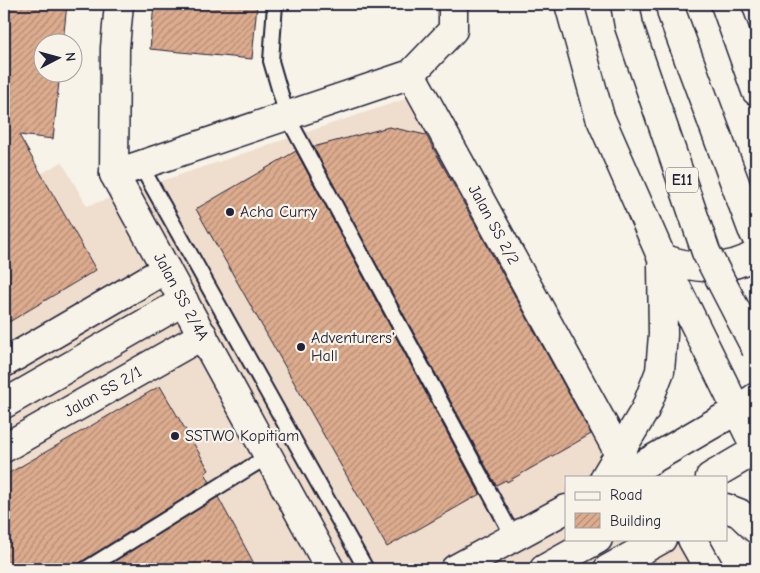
<svg xmlns="http://www.w3.org/2000/svg" width="760" height="573" viewBox="0 0 760 573" font-family="'Comic Neue',sans-serif">
<style>
.built{fill:#efdecd}
.building{fill:url(#building-hatch);stroke:#22223b}
.lines{fill:none;stroke-linecap:round;stroke-linejoin:round}
.service-casing{stroke:#22223b;stroke-width:18}
.minor-casing{stroke:#22223b;stroke-width:31}
.secondary-casing{stroke:#22223b;stroke-width:31}
.motorway-casing{stroke:#22223b;stroke-width:31}
.service{stroke:#f7f3e8;stroke-width:14}
.minor{stroke:#f7f3e8;stroke-width:28}
.secondary{stroke:#f7f3e8;stroke-width:28}
.motorway{stroke:#f7f3e8;stroke-width:28}
.motorway-bridge-casing{stroke:#22223b;stroke-width:31;stroke-linecap:butt}
.motorway-bridge{stroke:#f7f3e8;stroke-width:28}
.poi-dot{fill:#22223b;stroke:#f7f3e8;stroke-width:2}
.labels{text-anchor:middle;dominant-baseline:central;stroke-width:4.5;stroke-linejoin:round;paint-order:stroke}
.shield{fill:#f7f3e8;stroke:#62616f;stroke-width:1}
.shield-label{font-size:15px;font-weight:bold;fill:#22223b}
.poi-label{font-size:16px;fill:#22223b;stroke:#f7f3e8;text-anchor:start}
.street-label{font-size:16px;fill:#22223b;stroke:#f7f3e8}
</style>
<defs>
<pattern id="building-hatch" width="6" height="6" patternUnits="userSpaceOnUse" patternTransform="scale(1.25)"><rect width="6" height="6" fill="#ddac8e"/><path d="M-1 1l2-2M0 6l6-6M5 7l2-2" fill="none" stroke="#b38c75"/></pattern>
</defs>
<rect width="100%" height="100%" fill="#f7f3e8"/>
<filter id="ink" filterUnits="userSpaceOnUse"><feTurbulence type="fractalNoise" baseFrequency=".02" numOctaves="2"/><feDisplacementMap in="SourceGraphic" scale="10" xChannelSelector="R" yChannelSelector="G"/><feConvolveMatrix kernelMatrix="1 2 1 2 8 2 1 2 1" color-interpolation-filters="sRGB"/></filter>
<g filter="url(#ink)">
<!-- built -->
<path class="built" d="M 435,89 L 645,477 L 566,477 L 566,539 L 679,539 L 695,569 L 4,569 L 4,194 L 62,162 L 87,206 Z"/>
<!-- building -->
<path class="building" d="M 4,4 L 67,4 L 63,42 L 42,42 L 42,72 L 60,72 L 53,139 L 19,135 L 96,270 L 4,325 Z
M 154,4 L 257,4 L 252,59 L 150,49 Z
M 389,127 L 426,135 L 591,434 L 507,482 L 506,480 L 496,485 L 313,147 Z
M 296,151 L 480,494 L 387,547 L 196,209 Z
M 160,386 L 209,470 L 205,473 L 210,482 L 81,562 L 78,565 L 77,569 L 4,569 L 4,476 Z
M 218,497 L 257,569 L 102,569 Z"/>
<g class="lines">
<defs>
<path id="service" d="M 275,4 L 271,61 L 287,116 L 514,538
M 141,166 L 366,569
M 86,569 L 268,456"/>
<g id="minor">
<path id="s1" d="M 119,4 L 115,48 L 114,174 L 330,569"/>
<path id="s2" d="M 411,74 L 619,453"/>
<path d="M 114,174 L 411,74 L 453,30 L 453,4"/>
<path d="M 4,363 L 166,269"/>
<path d="M 4,404 L 184,301"/>
<path id="s3" d="M 4,448 L 203,335"/>
<path d="M 692,539 L 709,569"/>
<path d="M 608,569 L 662,539"/>
</g>
<path id="secondary" d="M 622,477 L 737,410 L 756,397
M 710,477 L 756,450
M 455,569 L 566,509
M 544,569 L 598,539"/>
<path id="motorway" d="M 569,4 L 600,117 L 662,258 L 756,449
M 670,4 L 672,14 L 752,229 L 756,237
M 725,4 L 756,91
M 662,258 C 693,269 727,273 756,254
M 605,477 L 645,410 L 660,371 L 663,335 L 662,265
M 726,508 L 739,513 L 756,529"/>
</defs>
<!-- service casing -->
<use href="#service" class="service-casing"/>
<!-- minor casing -->
<use href="#minor" class="minor-casing"/>
<!-- secondary casing -->
<use href="#secondary" class="secondary-casing"/>
<!-- motorway casing -->
<use href="#motorway" class="motorway-casing"/>
<!-- service -->
<use href="#service" class="service"/>
<!-- minor -->
<use href="#minor" class="minor"/>
<!-- secondary -->
<use href="#secondary" class="secondary"/>
<!-- motorway -->
<use href="#motorway" class="motorway"/>
<defs>
<path id="motorway-bridge" d="M 625,4 L 629,26 L 706,252 L 756,349"/>
</defs>
<!-- motorway-bridge casing -->
<use href="#motorway-bridge" class="motorway-bridge-casing"/>
<!-- motorway-bridge -->
<use href="#motorway-bridge" class="motorway-bridge"/>
</g>
</g>
<!-- markers -->
<g class="poi-dot">
<circle cx="230" cy="212" r="5"/>
<circle cx="301" cy="347" r="5"/>
<circle cx="175" cy="436" r="5"/>
</g>
<g class="labels">
<!-- shield labels -->
<rect class="shield" x="666" y="167.5" width="32" height="25" rx="4"/>
<g class="shield-label">
<text x="682" y="180">E11</text>
</g>
<!-- poi labels -->
<g class="poi-label">
<text x="240" y="212">Acha Curry</text>
<text x="311" y="338">Adventurers'<tspan x="311" dy="18">Hall</tspan></text>
<text x="185" y="436">SSTWO Kopitiam</text>
</g>
<!-- street labels -->
<g class="street-label">
<text stroke="none"><textPath href="#s2" startOffset="172">Jalan SS 2/2</textPath></text>
<text stroke="none"><textPath href="#s1" startOffset="310">Jalan SS 2/4A</textPath></text>
<text stroke="none"><textPath href="#s3" startOffset="114">Jalan SS 2/1</textPath></text>
</g>
</g>
<!-- margin -->
<rect width="760" height="573" fill="none" stroke="#f7f3e8" stroke-width="20"/>
<rect x="10" y="10" width="740" height="553" fill="none" stroke="#22223b" stroke-width="2" filter="url(#ink)"/>
<!-- legend -->
<rect x="565" y="476" width="162" height="65" fill="#f7f3e8" stroke="#a29fa3"/>
<rect x="575" y="492" width="25" height="8" fill="#f7f3e8" stroke="#a29fa3"/>
<text x="610" y="500" font-size="15" fill="#22223b">Road</text>
<rect x="575" y="513" width="25" height="15" fill="url(#building-hatch)" stroke="#a29fa3"/>
<text x="610" y="526" font-size="15" fill="#22223b">Building</text>
<!-- north arrow -->
<g transform="translate(58 58) rotate(84)"><circle r="24" fill="#f7f3e8" stroke="#a29fa3"/>
<path d="M0-4L9 19L0 12L-9 19Z" fill="#22223b"/>
<text y="-8" font-size="14" font-weight="bold" text-anchor="middle" fill="#22223b">N</text>
</g>
</svg>
